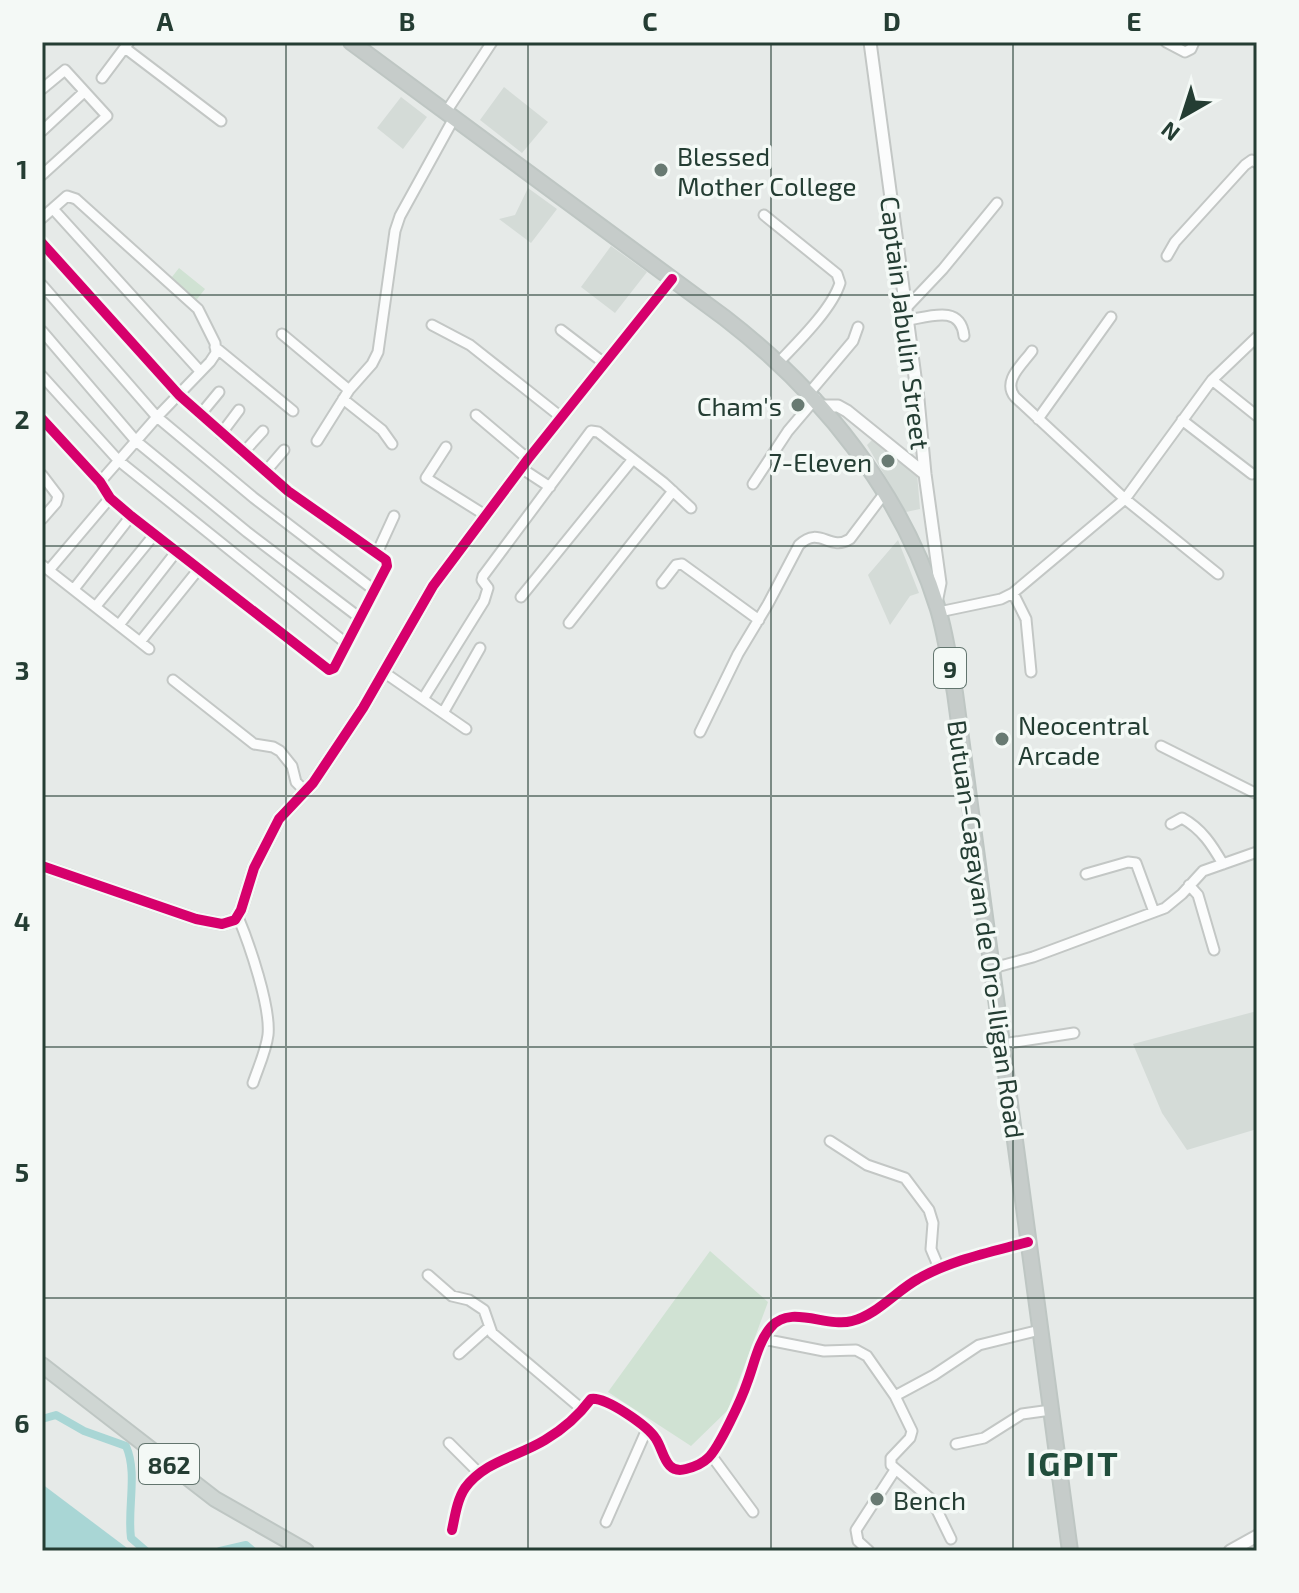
<svg xmlns="http://www.w3.org/2000/svg" width="1299" height="1593" viewBox="0 0 1299 1593" font-family="'Exo 2',sans-serif">
<style>
.built{fill:#d4dbd7}
.green{fill:#d0e2d3}
.water{fill:#a9d6d5}
.lines{fill:none;stroke-linecap:round;stroke-linejoin:round}
.canal{stroke:#a9d6d5;stroke-width:8}
.minor-casing{stroke:#c3c7c5;stroke-width:13}
.tertiary-casing{stroke:#c3c7c5;stroke-width:15}
.primary-casing{stroke:#bec6c3;stroke-width:18}
.trunk-casing{stroke:#bec6c3;stroke-width:18}
.minor{stroke:#fbfcfc;stroke-width:9}
.tertiary{stroke:#fbfcfc;stroke-width:11}
.primary{stroke:#cfd6d3;stroke-width:14}
.trunk{stroke:#c6ccca;stroke-width:14}
.cycleway-casing{stroke:#f4f9f6;stroke-width:15}
.cycleway{stroke:#d6006c;stroke-width:10}
.grid{fill:none;stroke:#243d33;stroke-width:2;stroke-opacity:0.55}
.poi-dot{fill:#687a72;stroke:#f4f9f6;stroke-width:3}
.labels{text-anchor:middle;dominant-baseline:central;stroke-width:7;stroke-linejoin:round;paint-order:stroke}
.shield{fill:#f4f9f6;stroke:#62756e;stroke-width:2}
.shield-label{font-size:24px;font-weight:bold;fill:#243d33}
.poi-label{font-size:26px;fill:#243d33;stroke:#f4f9f6;text-anchor:start}
.street-label{font-size:26px;fill:#243d33;stroke:#f4f9f6}
.district-label{font-size:34px;font-weight:bold;letter-spacing:2px;fill:#214e3c;stroke:#f4f9f6}
.neatline{fill:none;stroke:#243d33;stroke-width:3}
.grid-label{font-size:26px;text-anchor:middle;font-weight:bold;fill:#243d33}
</style>
<rect width="100%" height="100%" fill="#e6eae8"/>
<!-- built -->
<path class="built" d="M 504,87 L 548,122 L 522,153 L 480,120 Z
M 401,97 L 427,117 L 403,149 L 377,128 Z
M 528,188 L 557,209 L 531,243 L 499,219 L 515,215 Z
M 611,246 L 647,272 L 615,313 L 581,287 Z
M 874,438 L 917,473 L 920,509 L 906,512 L 867,445 Z
M 898,540 L 919,593 L 910,596 L 890,625 L 868,575 Z
M 1257,1011 L 1257,1129 L 1187,1150 L 1162,1113 L 1133,1044 Z"/>
<!-- green -->
<path class="green" d="M 179,268 L 205,289 L 194,303 L 168,282 Z
M 710,1251 L 768,1302 L 728,1410 L 691,1446 L 608,1392 Z"/>
<!-- water -->
<path class="water" d="M 42,1484 L 131,1551 L 42,1551 Z"/>
<g class="lines">
<!-- canal -->
<path class="canal" d="M 42,1419 L 56,1415 L 84,1431 L 126,1446 C 138,1473 127,1508 131,1538 L 146,1551
M 220,1551 L 246,1545 L 253,1551"/>
<defs>
<path id="minor" d="M 1166,42 L 1185,52 L 1191,49 L 1194,42
M 125,48 L 221,121
M 102,78 L 129,42
M 42,89 L 65,70 L 107,116 L 42,175
M 446,112 L 492,42
M 42,131 L 84,92
M 54,210 L 200,371
M 764,215 L 837,274 L 840,283 C 832,309 798,342 779,362
M 42,218 L 67,196 L 76,199 L 198,309 L 215,343 L 216,353 L 210,362 L 157,417 L 100,482
M 42,243 L 179,395 L 288,491 L 386,560 L 387,566 L 334,668 L 329,670 L 131,516 L 110,498 L 100,482 L 42,419
M 1167,256 L 1175,242 L 1245,165 L 1252,160 L 1257,163
M 42,285 L 157,417 L 254,498 L 374,590
M 907,307 L 943,269 L 997,203
M 909,320 C 931,316 961,305 964,336
M 432,325 L 470,345 L 561,417
M 561,330 L 604,363
M 42,331 L 136,441 L 247,532 L 360,618
M 282,334 L 349,390
M 215,347 L 293,411
M 1032,351 C 1022,365 1002,381 1015,397 L 1125,499 L 1218,574
M 42,376 L 119,461 L 347,644
M 1212,380 L 1257,416
M 810,392 L 853,341 L 858,327
M 343,399 L 382,430 L 392,444
M 200,415 L 219,392
M 476,415 L 528,459
M 1038,419 L 1111,317
M 1182,420 L 1252,474
M 221,434 L 239,410
M 317,441 L 349,390 L 372,364 L 378,352 L 395,231 L 400,216 L 454,118
M 446,447 L 426,478 L 485,515
M 243,453 L 263,431
M 521,468 L 550,487
M 266,471 L 284,450
M 42,475 L 58,496 L 56,503 L 42,519
M 753,484 L 788,431 L 816,398
M 377,553 L 394,516
M 42,565 L 149,649
M 49,570 L 110,498
M 662,583 L 676,565 L 682,564 L 759,620
M 74,589 L 131,516
M 1013,593 L 1026,619 L 1031,672
M 521,597 L 633,459
M 96,606 L 154,535
M 939,612 L 1001,599 L 1013,593 L 1125,499 L 1212,380 L 1257,337
M 569,623 L 673,491
M 119,625 L 176,552
M 140,642 L 198,570
M 385,673 L 466,729
M 173,680 L 254,744 L 273,747 L 280,751 L 292,766 L 296,782 L 306,792
M 423,699 L 484,601 L 488,588 L 482,580 L 483,576 L 591,431 L 598,432 L 664,483 L 691,508
M 443,713 L 480,648
M 700,732 L 738,654 L 768,604 L 799,545 C 820,525 829,552 850,539 L 884,494
M 1161,746 L 1257,794
M 1171,824 L 1182,818 C 1202,829 1212,845 1223,864
M 1086,874 L 1128,862 L 1136,863 L 1154,912
M 1189,885 L 1198,895 L 1214,950
M 238,917 C 249,943 271,1007 268,1035 C 266,1051 258,1068 253,1083
M 993,968 L 1033,957 L 1165,908 L 1182,894 L 1203,871 L 1257,852
M 1003,1044 L 1074,1033
M 830,1141 L 867,1165 L 905,1178 L 929,1210 L 933,1223 L 931,1249 L 939,1268
M 428,1275 L 452,1296 L 469,1300 L 484,1310 L 492,1333 L 583,1410
M 763,1339 L 824,1351 L 856,1350 L 867,1356 L 895,1396 L 912,1431 L 910,1438 L 891,1458 L 891,1465 L 932,1500 L 951,1539
M 459,1354 L 488,1328
M 895,1396 L 934,1375 L 979,1345 L 1040,1330
M 449,1443 L 480,1474
M 956,1444 L 984,1438 L 1022,1414 L 1051,1410
M 711,1455 L 753,1512
M 606,1522 L 647,1429
M 452,1530 C 455,1516 457,1500 465,1488 C 485,1461 517,1457 545,1440 C 562,1430 579,1415 591,1399 C 605,1396 648,1426 656,1439 C 664,1451 665,1475 686,1469 C 694,1467 702,1464 708,1458 C 719,1448 742,1398 747,1383 C 754,1365 758,1342 771,1327 C 790,1304 827,1328 852,1321 C 877,1315 896,1291 918,1279 C 951,1260 991,1252 1028,1242
M 869,1551 L 858,1541 L 856,1530 L 895,1470"/>
<path id="tertiary" d="M 870,42 L 918,399 L 925,474 L 940,583 L 936,603
M 823,406 L 838,406 L 847,411 L 925,474
M 42,866 L 196,919 L 222,924 L 235,920 L 241,910 L 254,868 L 279,819 L 313,783 L 363,708 L 433,586 L 528,459 L 672,279
M 1230,1551 L 1257,1536"/>
<path id="primary" d="M 42,1365 L 215,1499 L 306,1551"/>
<path id="trunk" d="M 351,42 L 725,318 C 821,392 902,492 938,609 C 946,636 950,666 955,693 L 1070,1551"/>
</defs>
<!-- minor casing -->
<use href="#minor" class="minor-casing"/>
<!-- tertiary casing -->
<use href="#tertiary" class="tertiary-casing"/>
<!-- primary casing -->
<use href="#primary" class="primary-casing"/>
<!-- trunk casing -->
<use href="#trunk" class="trunk-casing"/>
<!-- minor -->
<use href="#minor" class="minor"/>
<!-- tertiary -->
<use href="#tertiary" class="tertiary"/>
<!-- primary -->
<use href="#primary" class="primary"/>
<!-- trunk -->
<use href="#trunk" class="trunk"/>
<defs>
<path id="cycleway" d="M 42,243 L 179,395 L 288,491 L 386,560 L 387,566 L 334,668 L 329,670 L 131,516 L 110,498 L 100,482 L 42,419
M 42,866 L 196,919 L 222,924 L 235,920 L 241,910 L 254,868 L 279,819 L 313,783 L 363,708 L 433,586 L 528,459 L 672,279
M 452,1530 C 455,1516 457,1500 465,1488 C 485,1461 517,1457 545,1440 C 562,1430 579,1415 591,1399 C 605,1396 648,1426 656,1439 C 664,1451 665,1475 686,1469 C 694,1467 702,1464 708,1458 C 719,1448 742,1398 747,1383 C 754,1365 758,1342 771,1327 C 790,1304 827,1328 852,1321 C 877,1315 896,1291 918,1279 C 951,1260 991,1252 1028,1242"/>
</defs>
<!-- cycleway casing -->
<use href="#cycleway" class="cycleway-casing"/>
<!-- cycleway -->
<use href="#cycleway" class="cycleway"/>
</g>
<!-- grid -->
<path class="grid" d="M 286,42 L 286,1551M 528,42 L 528,1551M 771,42 L 771,1551M 1013,42 L 1013,1551M 42,295 L 1257,295M 42,546 L 1257,546M 42,796 L 1257,796M 42,1047 L 1257,1047M 42,1298 L 1257,1298"/>
<!-- markers -->
<g class="poi-dot">
<circle cx="661" cy="170" r="8"/>
<circle cx="798" cy="405" r="8"/>
<circle cx="888" cy="461" r="8"/>
<circle cx="1002" cy="739" r="8"/>
<circle cx="877" cy="1499" r="8"/>
</g>
<g class="labels">
<!-- shield labels -->
<g class="shield">
<rect x="934" y="648" width="32" height="40" rx="6"/>
<rect x="139" y="1444" width="60" height="40" rx="6"/>
</g>
<g class="shield-label">
<text x="950" y="668">9</text>
<text x="169" y="1464">862</text>
</g>
<!-- poi labels -->
<g class="poi-label">
<text x="677" y="155">Blessed<tspan x="677" dy="30">Mother College</tspan></text>
<text x="782" y="405" text-anchor="end">Cham's</text>
<text x="872" y="461" text-anchor="end">7-Eleven</text>
<text x="1018" y="724">Neocentral<tspan x="1018" dy="30">Arcade</tspan></text>
<text x="893" y="1499">Bench</text>
</g>
<!-- street labels -->
<g class="street-label">
<text transform="translate(906 323) rotate(83)">Captain Jabulin Street</text>
<text transform="translate(987 929) rotate(82)">Butuan-Cagayan de Oro-Iligan Road</text>
</g>
<!-- district labels -->
<g class="district-label">
<text x="1073" y="1462">IGPIT</text>
</g>
</g>
<!-- border -->
<rect width="1299" height="1593" fill="none" stroke="#f4f9f6" stroke-width="88"/>
<!-- north arrow -->
<g transform="translate(1183 116) rotate(219)" stroke="#f4f9f6" stroke-width="6" paint-order="stroke">
<path d="M0-6L14 30L0 20L-14 30Z" fill="#243d33"/>
<text y="-12" font-size="22" font-weight="bold" text-anchor="middle" fill="#243d33">N</text>
</g>
<rect x="44" y="44" width="1211" height="1505" class="neatline"/>
<g class="grid-label">
<text x="165" y="31">A</text>
<text x="407" y="31">B</text>
<text x="650" y="31">C</text>
<text x="892" y="31">D</text>
<text x="1134" y="31">E</text>
<text x="22" y="179">1</text>
<text x="22" y="429">2</text>
<text x="22" y="680">3</text>
<text x="22" y="931">4</text>
<text x="22" y="1182">5</text>
<text x="22" y="1433">6</text>
</g>
</svg>
